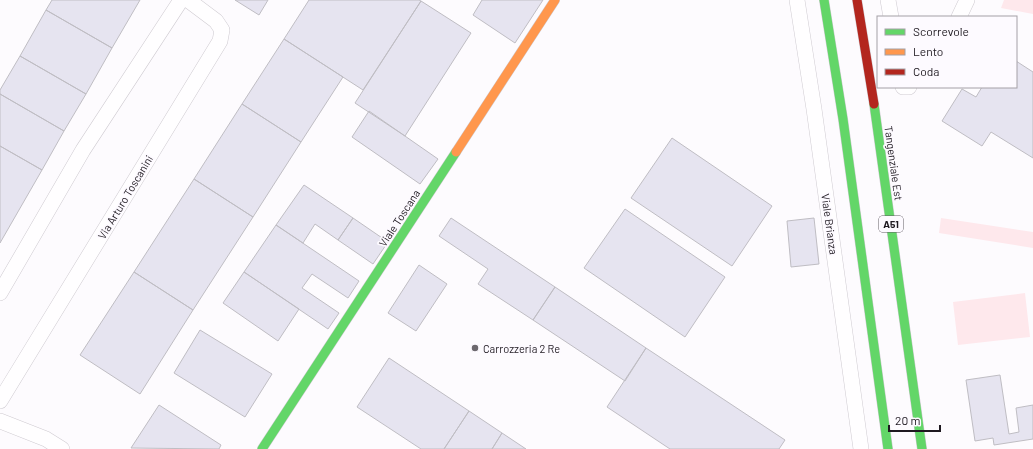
<svg xmlns="http://www.w3.org/2000/svg" width="1033" height="449" viewBox="0 0 1033 449" font-family="Barlow,sans-serif">
<style>
.green{fill:#fee8ec}
.building{fill:#e6e4f0;stroke:#bfbdc3}
.lines{fill:none;stroke-linecap:round;stroke-linejoin:round}
.street-casing{stroke:#cfcbd1;stroke-width:16}
.fast-casing{stroke:#cfcbd1;stroke-width:10}
.slow-casing{stroke:#cfcbd1;stroke-width:10}
.jam-casing{stroke:#cfcbd1;stroke-width:10}
.street{stroke:#fffeff;stroke-width:15}
.fast{stroke:#63d668;stroke-width:9}
.slow{stroke:#ff974d;stroke-width:9}
.jam{stroke:#b3261e;stroke-width:9}
.poi-dot{fill:#6c686e;stroke:#fdfaff;stroke-width:1.5}
.labels{text-anchor:middle;dominant-baseline:central;stroke-width:3.5;stroke-linejoin:round;paint-order:stroke}
.shield{fill:#fdfaff;stroke:#615c63;stroke-width:1}
.shield-label{font-size:10px;font-weight:bold;fill:#1e1920}
.street-label{font-size:11px;fill:#1e1920;stroke:#fdfaff}
.poi-label{font-size:11px;fill:#1e1920;stroke:#fdfaff;text-anchor:start}
</style>
<rect width="100%" height="100%" fill="#fdfbfe"/>
<!-- green -->
<path class="green" d="M 1004,0 L 1033,0 L 1033,14 L 1001,8 Z
M 941,218 L 1033,232 L 1033,248 L 939,233 Z
M 1025,293 L 1030,337 L 958,345 L 953,302 Z"/>
<!-- building -->
<path class="building" d="M 52,0 L 140,0 L 112,48 L 46,10 Z
M 235,0 L 268,0 L 259,15 Z
M 309,0 L 419,0 L 421,1 L 363,90 L 284,39 Z
M 482,0 L 543,0 L 515,43 L 473,15 Z
M 421,1 L 471,33 L 405,136 L 355,103 Z
M 46,10 L 112,48 L 86,94 L 20,56 Z
M 284,39 L 343,77 L 301,142 L 242,104 Z
M 20,56 L 86,94 L 64,131 L 0,94 L 0,90 Z
M 1016,61 L 1033,72 L 1033,158 L 991,132 L 982,146 L 942,121 L 962,89 L 976,97 L 982,87 L 1016,87 Z
M 0,94 L 64,131 L 42,170 L 0,146 Z
M 242,104 L 301,142 L 253,217 L 194,179 Z
M 369,111 L 438,159 L 420,184 L 352,137 Z
M 672,138 L 772,206 L 732,266 L 631,198 Z
M 0,146 L 42,170 L 0,243 Z
M 194,179 L 253,217 L 193,310 L 134,272 Z
M 304,185 L 353,218 L 338,240 L 315,224 L 303,243 L 276,225 Z
M 625,209 L 725,277 L 685,337 L 584,268 Z
M 353,218 L 388,242 L 373,264 L 338,240 Z
M 451,218 L 555,287 L 533,320 L 478,284 L 488,269 L 439,236 Z
M 814,218 L 819,264 L 791,267 L 787,221 Z
M 276,225 L 359,281 L 348,298 L 312,274 L 302,288 L 339,313 L 328,329 L 244,272 Z
M 419,265 L 447,284 L 416,331 L 388,313 Z
M 134,272 L 193,310 L 140,394 L 80,355 Z
M 244,272 L 299,309 L 278,341 L 223,303 Z
M 555,287 L 646,348 L 625,381 L 533,320 Z
M 200,330 L 272,374 L 245,417 L 174,373 Z
M 646,348 L 785,440 L 779,449 L 670,449 L 607,407 Z
M 389,358 L 469,411 L 444,449 L 421,449 L 357,407 Z
M 1000,375 L 1009,434 L 1019,432 L 1016,408 L 1033,405 L 1033,439 L 994,445 L 993,438 L 975,441 L 966,380 Z
M 159,405 L 221,445 L 219,449 L 131,448 Z
M 469,411 L 502,433 L 492,449 L 444,449 Z
M 502,433 L 526,449 L 492,449 Z"/>
<g class="lines">
<defs>
<path id="street" d="M 797,0 L 814,109 L 861,449
M 888,0 L 891,17
M 959,17 L 967,0
M 903,87 L 909,87
M 0,293 L 83,150 L 181,0
M 0,401 L 220,41 L 222,30 L 216,21 L 188,0
M 0,421 L 46,439 L 62,449"/>
<path id="fast" d="M 824,0 L 843,119 L 888,449
M 874,104 L 922,449
M 262,449 L 456,152"/>
<path id="slow" d="M 456,152 L 555,0"/>
<path id="jam" d="M 857,0 L 874,104"/>
</defs>
<!-- street casing -->
<use href="#street" class="street-casing"/>
<!-- fast casing -->
<use href="#fast" class="fast-casing"/>
<!-- slow casing -->
<use href="#slow" class="slow-casing"/>
<!-- jam casing -->
<use href="#jam" class="jam-casing"/>
<!-- street -->
<use href="#street" class="street"/>
<!-- fast -->
<use href="#fast" class="fast"/>
<!-- slow -->
<use href="#slow" class="slow"/>
<!-- jam -->
<use href="#jam" class="jam"/>
</g>
<!-- markers -->
<circle class="poi-dot" cx="475" cy="348" r="4"/>
<g class="labels">
<!-- shield labels -->
<rect class="shield" x="879" y="216" width="24" height="16" rx="3"/>
<g class="shield-label">
<text x="891" y="224">A51</text>
</g>
<!-- street labels -->
<g class="street-label">
<text transform="translate(894 163) rotate(82)">Tangenziale Est</text>
<text transform="translate(125 197) rotate(-59)">Via Arturo Toscanini</text>
<text transform="translate(399 218) rotate(-57)">Viale Toscana</text>
<text transform="translate(830 224) rotate(82)">Viale Brianza</text>
</g>
<!-- poi labels -->
<g class="poi-label">
<text x="483" y="348">Carrozzeria 2 Re</text>
</g>
</g>
<!-- legend -->
<rect x="877" y="16" width="140" height="72" fill="#fdfaff" stroke="#a4a0a6"/>
<rect x="885" y="29" width="20" height="6" fill="#63d668" stroke="#a4a0a6"/>
<text x="913" y="36" font-size="12" fill="#1e1920">Scorrevole</text>
<rect x="885" y="49" width="20" height="6" fill="#ff974d" stroke="#a4a0a6"/>
<text x="913" y="56" font-size="12" fill="#1e1920">Lento</text>
<rect x="885" y="69" width="20" height="6" fill="#b3261e" stroke="#a4a0a6"/>
<text x="913" y="76" font-size="12" fill="#1e1920">Coda</text>
<!-- scale -->
<path d="M889 425v6h51v-6" fill="none" stroke="#1e1920" stroke-width="2"/>
<text x="895" y="425" font-size="12" fill="#1e1920" stroke="#fdfaff" stroke-width="3" paint-order="stroke">20 m</text>
</svg>
